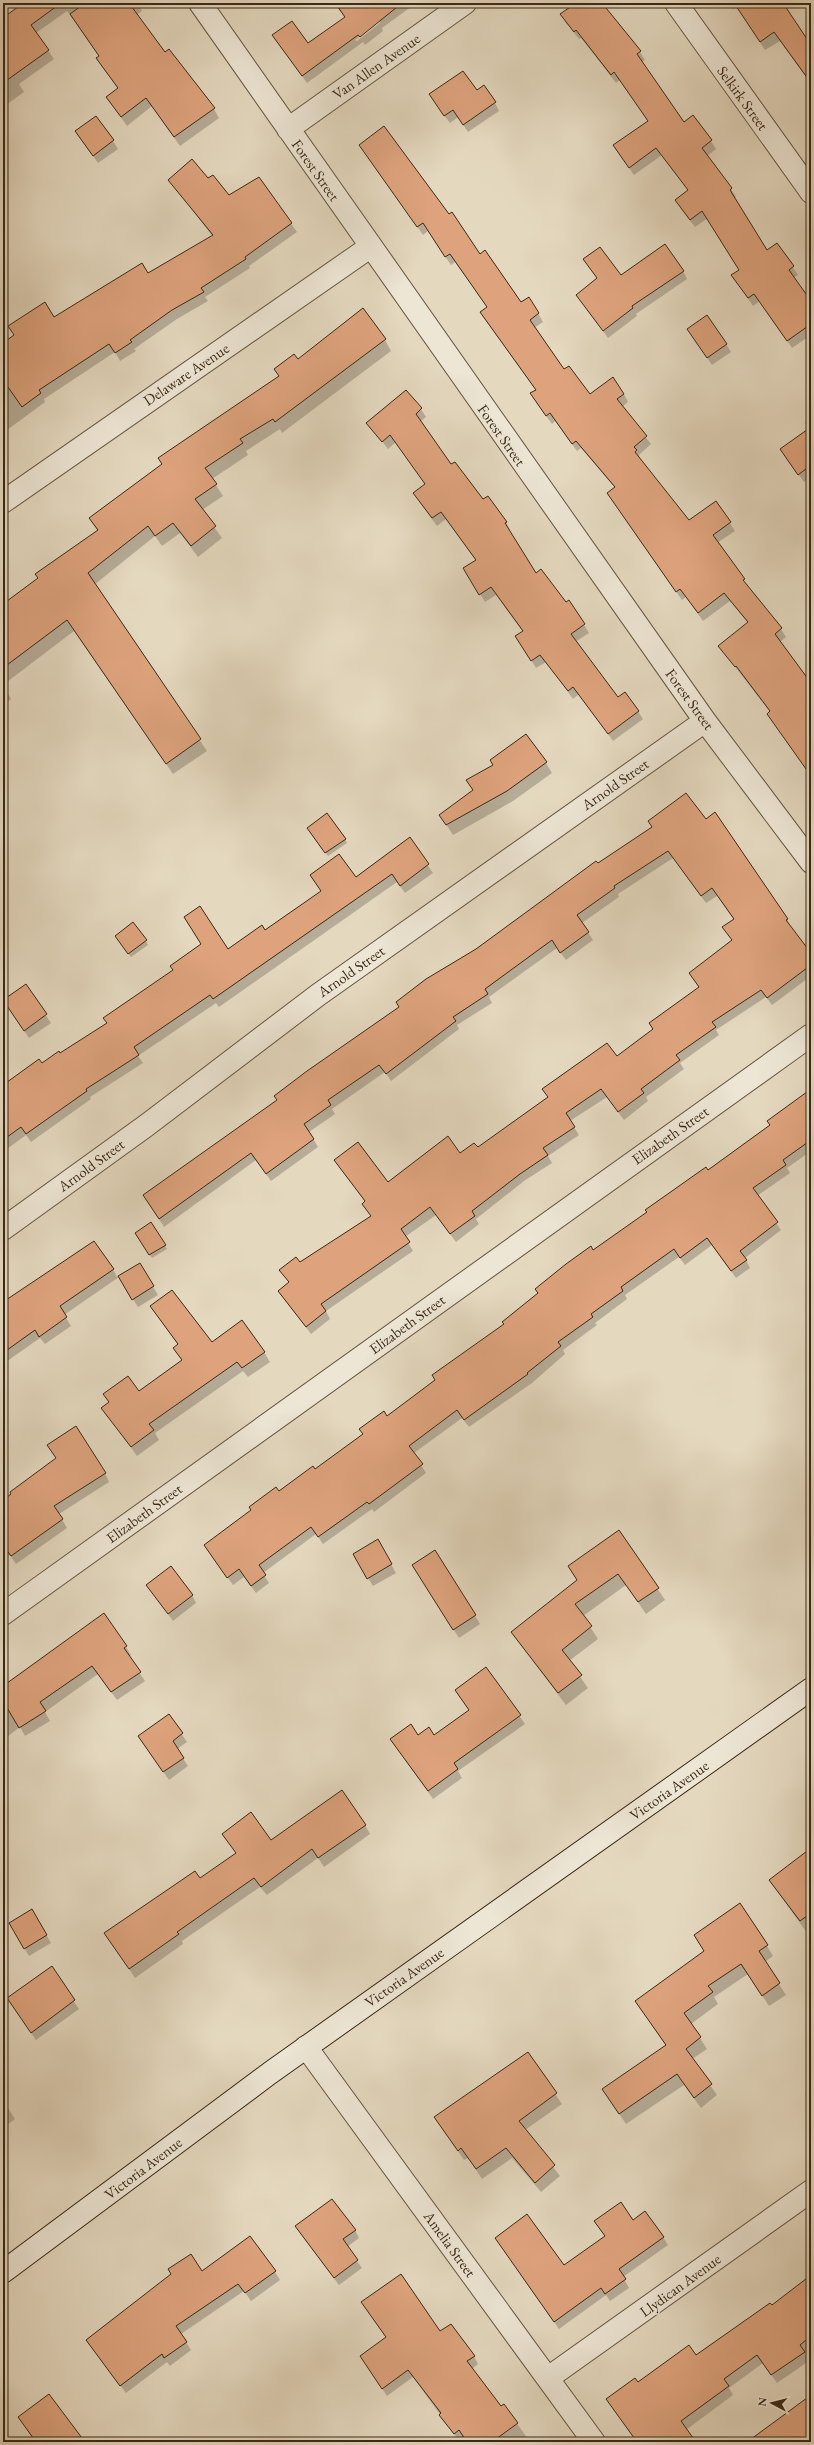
<svg xmlns="http://www.w3.org/2000/svg" width="814" height="2445" viewBox="0 0 814 2445" font-family="'EB Garamond',serif">
<style>
.shadow{fill:#0003;fill-rule:evenodd}
.building{fill:#dea37d;stroke:#3a2915}
.lines{fill:none;stroke-linecap:round;stroke-linejoin:round}
.street-casing{stroke:#645540;stroke-width:24}
.secondary-casing{stroke:#3a2915;stroke-width:24}
.street{stroke:#ede6d5;stroke-width:22}
.secondary{stroke:#ede6d5;stroke-width:22}
.labels{text-anchor:middle;dominant-baseline:central;stroke-width:3;stroke-linejoin:round;paint-order:stroke}
.street-label{font-size:15px;fill:#3a2915;stroke:#ede6d5}
</style>
<rect width="100%" height="100%" fill="#e4d8bf"/>
<filter id="stains"><feTurbulence type="fractalNoise" baseFrequency=".005" numOctaves="4"/><feColorMatrix values="0 0 0 0 .2 0 0 0 0 .09 0 0 0 0 .02 0 0 0 .5 -.17"/></filter>
<radialGradient id="worn" r=".72"><stop offset=".6" stop-color="#630" stop-opacity="0"/><stop offset="1" stop-color="#630" stop-opacity=".3"/></radialGradient>
<!-- shadow -->
<path class="shadow" d="M 25,3 L 137,3 L 142,11 L 136,15 L 164,54 L 214,109 L 219,118 L 180,146 L 152,106 L 127,126 L 107,97 L 118,89 L 97,58 L 99,56 L 67,11 L 36,33 L 54,59 L 19,84 L 24,92 L 3,107 L 3,19 Z
M 334,3 L 415,4 L 382,28 L 383,31 L 365,45 L 363,42 L 307,83 L 278,43 L 308,45 L 345,18 ZM 380,21 L 380,23 L 357,41 L 355,40 Z
M 564,3 L 603,3 L 610,15 L 640,52 L 645,60 L 642,62 L 684,124 L 711,141 L 716,149 L 707,156 L 731,189 L 736,197 L 734,198 L 767,251 L 777,244 L 798,275 L 793,278 L 811,303 L 811,335 L 792,348 L 760,301 L 753,306 L 737,283 L 740,270 L 708,218 L 695,227 L 681,209 L 677,201 L 689,191 L 662,155 L 634,175 L 614,146 L 648,121 L 620,80 L 616,83 L 581,38 L 579,39 L 566,23 L 562,15 L 569,10 Z
M 729,3 L 782,3 L 805,37 L 811,33 L 811,84 L 780,41 L 765,50 L 737,7 L 733,9 Z
M 476,92 L 495,103 L 499,111 L 468,132 L 458,117 L 450,123 L 435,103 Z
M 76,132 L 113,141 L 118,149 L 98,163 Z
M 360,145 L 480,255 L 521,304 L 538,313 L 543,322 L 534,328 L 564,370 L 589,396 L 624,394 L 628,402 L 622,407 L 651,444 L 639,455 L 640,460 L 688,522 L 716,502 L 735,531 L 717,543 L 748,588 L 781,629 L 786,637 L 780,642 L 811,683 L 811,781 L 806,773 L 811,774 L 770,712 L 719,646 L 748,623 L 730,601 L 703,621 L 686,597 L 682,600 L 613,501 L 608,493 L 615,488 L 581,448 L 577,451 L 555,421 L 552,424 L 536,402 L 536,390 L 486,321 L 481,312 L 488,308 L 455,262 L 451,265 L 428,231 L 423,235 Z
M 259,178 L 297,232 L 249,266 L 250,268 L 205,297 L 208,301 L 177,319 L 134,349 L 136,351 L 120,361 L 115,352 L 44,399 L 45,402 L 3,433 L 3,344 L 148,274 L 213,237 L 169,180 L 208,180 L 229,196 Z
M 683,271 L 687,279 L 636,314 L 637,316 L 608,338 L 577,295 L 620,276 Z
M 693,337 L 726,344 L 731,352 L 712,365 Z
M 385,340 L 391,351 L 282,433 L 280,429 L 246,451 L 248,455 L 212,479 L 223,496 L 202,510 L 222,538 L 198,557 L 180,533 L 162,546 L 155,536 L 94,585 L 207,751 L 173,774 L 74,631 L 3,685 L 3,605 L 98,532 L 90,519 L 279,376 L 275,369 L 298,361 Z
M 421,409 L 426,417 L 420,422 L 451,465 L 482,501 L 506,522 L 510,530 L 509,532 L 535,574 L 565,603 L 568,601 L 584,625 L 589,633 L 575,642 L 618,699 L 638,711 L 643,719 L 613,741 L 579,694 L 573,699 L 546,662 L 536,668 L 521,644 L 523,632 L 496,595 L 485,602 L 469,576 L 476,561 L 446,519 L 437,526 L 419,501 L 414,493 L 426,485 L 396,442 L 388,449 L 368,423 Z
M 811,418 L 811,477 L 804,482 L 781,450 L 809,430 L 805,423 Z
M 3,685 L 11,699 L 3,705 Z
M 546,763 L 552,773 L 513,801 L 453,835 L 440,815 L 473,791 L 467,780 Z
M 653,828 L 787,919 L 791,928 L 811,955 L 811,976 L 772,1005 L 766,997 L 716,1030 L 719,1035 L 680,1063 L 684,1069 L 646,1097 L 648,1101 L 624,1120 L 607,1097 L 570,1121 L 579,1135 L 548,1156 L 552,1163 L 524,1181 L 476,1219 L 479,1224 L 456,1242 L 436,1215 L 405,1237 L 413,1251 L 326,1311 L 330,1319 L 311,1334 L 279,1291 L 289,1283 L 281,1270 L 299,1264 L 372,1217 L 366,1202 L 336,1161 L 388,1183 L 477,1148 L 617,1057 L 654,1030 L 700,988 L 690,973 L 732,941 L 724,927 L 734,920 L 717,896 L 706,903 L 673,858 L 618,894 L 619,897 L 582,923 L 593,940 L 566,960 L 557,948 L 489,997 L 492,1003 L 457,1025 L 459,1029 L 391,1081 L 385,1072 L 332,1109 L 335,1114 L 309,1132 L 318,1147 L 271,1181 L 256,1160 L 164,1227 L 144,1195 L 278,1100 L 477,950 Z
M 310,832 L 345,839 L 347,843 L 328,856 Z
M 409,838 L 433,873 L 405,893 L 397,882 L 219,1007 L 216,1003 L 138,1056 L 143,1063 L 90,1097 L 91,1099 L 31,1142 L 26,1135 L 3,1152 L 3,1086 L 60,1055 L 227,950 L 265,931 L 322,892 L 311,876 L 355,878 Z
M 118,940 L 146,941 L 148,945 L 131,957 Z
M 26,986 L 51,1023 L 29,1038 L 4,1001 Z
M 811,1090 L 811,1151 L 787,1168 L 790,1173 L 757,1196 L 781,1230 L 745,1258 L 750,1268 L 736,1278 L 712,1245 L 685,1265 L 679,1257 L 625,1295 L 627,1299 L 595,1323 L 597,1325 L 563,1350 L 565,1354 L 532,1383 L 469,1427 L 462,1418 L 414,1453 L 426,1473 L 374,1512 L 372,1509 L 323,1544 L 316,1534 L 263,1573 L 269,1583 L 256,1593 L 244,1577 L 233,1585 L 205,1546 L 279,1492 L 315,1470 L 363,1435 L 360,1429 L 387,1417 L 436,1381 L 593,1251 L 771,1125 Z
M 151,1223 L 167,1249 L 152,1258 L 136,1233 Z
M 139,1264 L 158,1295 L 138,1307 L 119,1277 L 64,1315 L 71,1326 L 45,1344 L 40,1338 L 3,1364 L 3,1311 L 113,1269 L 117,1277 Z
M 151,1307 L 212,1343 L 264,1352 L 270,1362 L 248,1377 L 243,1371 L 155,1433 L 159,1440 L 137,1456 L 103,1408 L 138,1392 L 182,1361 L 174,1348 L 178,1345 Z
M 57,1459 L 105,1473 L 109,1482 L 59,1514 L 67,1528 L 16,1564 L 10,1555 L 3,1560 L 3,1500 Z
M 619,1531 L 665,1600 L 646,1614 L 626,1585 L 583,1616 L 598,1639 L 569,1661 L 588,1688 L 566,1705 L 512,1633 L 578,1581 L 569,1566 Z
M 378,1541 L 396,1573 L 373,1586 L 354,1555 Z
M 435,1551 L 480,1624 L 459,1638 L 418,1573 Z
M 147,1585 L 192,1595 L 196,1603 L 173,1621 Z
M 126,1647 L 131,1655 L 129,1657 L 145,1681 L 117,1700 L 98,1674 L 45,1712 L 50,1721 L 25,1736 L 20,1727 L 3,1740 L 3,1687 Z
M 486,1669 L 525,1724 L 458,1771 L 462,1778 L 433,1799 L 391,1740 L 434,1737 L 469,1710 L 456,1690 Z
M 169,1715 L 187,1742 L 177,1749 L 188,1766 L 169,1780 L 144,1744 Z
M 365,1825 L 370,1834 L 324,1867 L 318,1858 L 267,1895 L 260,1887 L 182,1941 L 183,1944 L 135,1978 L 105,1933 L 200,1880 L 237,1854 L 223,1834 L 271,1841 Z
M 811,1862 L 811,1930 L 807,1933 L 770,1881 Z
M 32,1910 L 51,1943 L 29,1956 L 10,1923 Z
M 767,1946 L 773,1956 L 765,1962 L 786,1995 L 769,2006 L 748,1974 L 714,1997 L 718,2004 L 691,2024 L 707,2049 L 692,2059 L 717,2095 L 701,2108 L 684,2085 L 626,2124 L 610,2100 L 666,2046 L 636,2001 Z
M 51,1968 L 79,2009 L 36,2040 L 8,1999 Z
M 528,2054 L 562,2104 L 525,2130 L 560,2176 L 541,2192 L 512,2158 L 482,2179 L 468,2158 L 464,2160 L 441,2127 Z
M 811,2089 L 811,2104 L 805,2094 Z
M 3,2100 L 15,2119 L 3,2128 Z
M 633,2221 L 663,2237 L 668,2245 L 623,2277 L 629,2288 L 610,2301 L 606,2295 L 559,2329 L 496,2238 L 564,2267 L 605,2237 L 596,2222 Z
M 355,2230 L 359,2238 L 347,2247 L 362,2268 L 339,2285 L 301,2234 Z
M 275,2272 L 280,2280 L 251,2301 L 244,2291 L 181,2334 L 191,2350 L 170,2366 L 167,2362 L 126,2393 L 92,2348 L 202,2273 Z
M 811,2285 L 811,2349 L 805,2354 L 809,2361 L 777,2383 L 763,2363 L 729,2388 L 733,2395 L 686,2430 L 695,2442 L 637,2442 L 607,2400 L 696,2356 L 771,2306 Z
M 367,2310 L 440,2333 L 474,2356 L 478,2364 L 472,2369 L 500,2408 L 504,2405 L 530,2442 L 467,2442 L 464,2438 L 459,2441 L 413,2377 L 387,2396 L 366,2364 L 386,2338 Z
M 19,2418 L 84,2442 L 35,2442 Z"/>
<!-- building -->
<path class="building" d="M 23,3 L 61,3 L 31,25 L 49,50 L 3,83 L 3,18 Z
M 85,3 L 129,3 L 165,52 L 169,49 L 215,108 L 174,137 L 146,98 L 121,117 L 106,97 L 118,88 L 96,58 L 99,56 L 70,14 Z
M 335,3 L 402,3 L 360,37 L 358,35 L 302,76 L 272,35 L 292,21 L 308,43 L 345,17 Z
M 576,3 L 602,3 L 641,51 L 637,54 L 684,122 L 693,115 L 712,140 L 702,148 L 732,188 L 730,190 L 767,250 L 777,243 L 794,266 L 789,270 L 811,301 L 811,324 L 787,341 L 754,294 L 748,298 L 731,275 L 739,270 L 702,211 L 690,220 L 675,200 L 688,190 L 656,148 L 629,168 L 613,145 L 648,121 L 614,72 L 611,75 L 576,30 L 574,32 L 560,14 Z
M 734,3 L 783,3 L 811,45 L 811,83 L 774,32 L 760,42 Z
M 463,71 L 477,90 L 484,85 L 496,102 L 463,125 L 453,110 L 444,116 L 429,94 Z
M 96,116 L 114,140 L 93,156 L 75,131 Z
M 384,126 L 449,214 L 452,212 L 480,254 L 485,250 L 521,302 L 529,297 L 539,313 L 530,320 L 564,369 L 569,366 L 590,394 L 613,377 L 624,394 L 617,399 L 647,436 L 634,447 L 637,450 L 635,452 L 689,520 L 716,501 L 731,522 L 713,535 L 745,579 L 743,580 L 782,628 L 775,634 L 811,683 L 811,776 L 767,714 L 770,711 L 736,666 L 735,667 L 718,646 L 748,622 L 724,593 L 698,613 L 680,589 L 676,592 L 607,493 L 615,487 L 576,441 L 572,444 L 550,413 L 546,416 L 530,393 L 536,390 L 480,312 L 487,307 L 450,254 L 445,257 L 423,223 L 417,227 L 359,145 Z
M 192,159 L 208,178 L 213,175 L 229,195 L 259,177 L 292,223 L 245,257 L 246,259 L 201,288 L 204,292 L 172,310 L 130,340 L 132,342 L 115,353 L 109,344 L 39,390 L 41,393 L 22,407 L 3,380 L 3,343 L 14,335 L 8,326 L 45,302 L 54,317 L 142,263 L 148,273 L 213,235 L 168,180 Z
M 665,244 L 684,271 L 632,306 L 633,308 L 603,331 L 576,295 L 597,278 L 583,259 L 600,247 L 621,275 Z
M 363,308 L 386,339 L 275,422 L 273,419 L 240,439 L 243,443 L 205,468 L 217,484 L 195,499 L 216,526 L 191,546 L 173,523 L 155,536 L 148,526 L 88,573 L 201,739 L 166,764 L 67,620 L 3,668 L 3,604 L 38,578 L 35,574 L 98,530 L 89,518 L 162,464 L 158,458 L 279,376 L 274,369 L 294,354 L 298,359 Z
M 707,315 L 727,344 L 707,358 L 687,329 Z
M 406,390 L 422,408 L 416,414 L 451,464 L 455,462 L 483,499 L 488,496 L 507,522 L 505,523 L 536,573 L 541,569 L 566,602 L 569,600 L 585,624 L 571,634 L 618,697 L 625,692 L 639,711 L 608,734 L 573,687 L 568,691 L 540,655 L 531,661 L 515,636 L 523,631 L 491,587 L 479,595 L 463,568 L 476,560 L 441,512 L 432,518 L 413,493 L 425,484 L 390,435 L 382,442 L 366,423 Z
M 811,427 L 811,465 L 798,475 L 780,449 Z
M 526,734 L 547,762 L 507,791 L 446,825 L 439,815 L 473,790 L 466,780 L 493,765 L 490,760 Z
M 686,793 L 706,819 L 715,812 L 788,919 L 786,920 L 811,953 L 811,965 L 767,998 L 761,990 L 712,1022 L 716,1027 L 676,1055 L 680,1060 L 641,1089 L 644,1093 L 618,1112 L 601,1089 L 566,1113 L 575,1127 L 543,1148 L 548,1155 L 520,1174 L 472,1211 L 475,1216 L 450,1234 L 430,1207 L 401,1229 L 410,1242 L 321,1304 L 326,1311 L 306,1327 L 278,1291 L 289,1282 L 279,1270 L 296,1257 L 300,1262 L 371,1216 L 362,1204 L 365,1201 L 334,1160 L 358,1142 L 388,1182 L 448,1136 L 460,1153 L 474,1143 L 478,1147 L 548,1097 L 542,1089 L 607,1043 L 617,1056 L 653,1029 L 649,1023 L 699,987 L 689,973 L 732,940 L 722,927 L 734,919 L 712,888 L 701,896 L 668,851 L 614,886 L 615,888 L 577,915 L 589,932 L 560,953 L 552,940 L 485,989 L 488,994 L 453,1017 L 456,1021 L 386,1074 L 379,1065 L 328,1100 L 331,1105 L 304,1124 L 314,1139 L 266,1174 L 251,1153 L 159,1219 L 143,1195 L 277,1100 L 274,1096 L 307,1071 L 399,1007 L 396,1002 L 426,979 L 476,949 L 596,861 L 598,863 L 652,827 L 648,821 Z
M 327,813 L 346,839 L 325,853 L 307,828 Z
M 410,837 L 429,864 L 400,886 L 392,874 L 213,999 L 210,995 L 134,1047 L 139,1055 L 86,1089 L 87,1091 L 26,1134 L 21,1127 L 3,1140 L 3,1085 L 39,1059 L 42,1063 L 59,1051 L 60,1053 L 107,1023 L 103,1018 L 173,970 L 170,966 L 201,944 L 184,917 L 200,906 L 228,949 L 262,925 L 265,930 L 321,891 L 310,875 L 339,854 L 356,877 Z
M 133,922 L 147,940 L 128,954 L 115,936 Z
M 26,984 L 47,1014 L 24,1031 L 3,1000 Z
M 811,1089 L 811,1140 L 783,1160 L 786,1165 L 753,1188 L 778,1222 L 740,1251 L 747,1260 L 731,1271 L 707,1238 L 680,1258 L 674,1249 L 621,1287 L 623,1291 L 591,1314 L 593,1317 L 558,1342 L 561,1346 L 527,1373 L 528,1374 L 464,1420 L 457,1410 L 409,1446 L 423,1464 L 369,1504 L 367,1502 L 318,1537 L 311,1527 L 259,1565 L 266,1575 L 251,1586 L 239,1569 L 227,1578 L 204,1545 L 251,1510 L 249,1507 L 276,1487 L 279,1491 L 313,1466 L 315,1469 L 363,1434 L 359,1429 L 384,1411 L 387,1416 L 435,1380 L 432,1375 L 504,1324 L 502,1322 L 538,1293 L 535,1289 L 566,1264 L 591,1246 L 593,1250 L 647,1212 L 645,1210 L 706,1167 L 708,1170 L 770,1125 L 767,1121 Z
M 151,1222 L 166,1245 L 149,1255 L 135,1233 Z
M 94,1241 L 114,1269 L 60,1306 L 67,1317 L 39,1337 L 35,1330 L 3,1353 L 3,1302 Z
M 140,1263 L 154,1286 L 132,1300 L 118,1276 Z
M 172,1290 L 212,1342 L 242,1320 L 265,1352 L 242,1368 L 237,1362 L 149,1424 L 154,1430 L 131,1447 L 101,1408 L 109,1402 L 103,1394 L 128,1376 L 139,1391 L 182,1360 L 173,1348 L 178,1344 L 150,1306 Z
M 76,1426 L 106,1473 L 54,1506 L 63,1519 L 11,1556 L 3,1545 L 3,1500 L 11,1494 L 10,1492 L 56,1458 L 47,1445 Z
M 619,1530 L 659,1588 L 638,1602 L 618,1574 L 575,1604 L 592,1626 L 562,1650 L 582,1675 L 558,1693 L 511,1632 L 577,1580 L 568,1566 Z
M 378,1539 L 392,1564 L 367,1579 L 353,1554 Z
M 435,1550 L 476,1615 L 453,1630 L 412,1565 Z
M 171,1566 L 193,1595 L 168,1614 L 146,1585 Z
M 104,1613 L 127,1646 L 124,1648 L 141,1672 L 111,1692 L 92,1666 L 40,1702 L 46,1711 L 19,1728 L 3,1701 L 3,1686 Z
M 486,1667 L 521,1715 L 454,1763 L 458,1769 L 428,1791 L 390,1739 L 411,1724 L 418,1735 L 429,1727 L 434,1735 L 469,1710 L 455,1690 Z
M 169,1714 L 183,1733 L 173,1741 L 184,1758 L 163,1772 L 138,1736 Z
M 342,1790 L 366,1825 L 318,1858 L 312,1849 L 261,1887 L 254,1878 L 177,1932 L 179,1934 L 129,1969 L 104,1933 L 195,1871 L 200,1878 L 236,1853 L 222,1834 L 251,1812 L 271,1840 Z
M 811,1848 L 811,1913 L 800,1921 L 769,1880 Z
M 740,1903 L 768,1945 L 759,1951 L 780,1983 L 762,1996 L 741,1964 L 708,1986 L 713,1992 L 684,2013 L 701,2037 L 686,2049 L 712,2084 L 694,2098 L 677,2074 L 619,2114 L 602,2089 L 666,2045 L 635,2001 L 704,1951 L 694,1935 Z
M 32,1909 L 47,1935 L 24,1949 L 9,1923 Z
M 52,1966 L 75,2000 L 31,2033 L 7,1998 Z
M 528,2052 L 557,2093 L 519,2121 L 555,2165 L 535,2183 L 506,2148 L 476,2169 L 461,2148 L 458,2151 L 434,2117 Z
M 332,2199 L 356,2230 L 343,2239 L 358,2260 L 334,2278 L 295,2226 Z
M 621,2202 L 633,2220 L 645,2211 L 664,2237 L 619,2269 L 626,2279 L 605,2294 L 601,2288 L 554,2322 L 495,2238 L 527,2214 L 564,2265 L 605,2236 L 594,2221 Z
M 250,2236 L 276,2271 L 245,2293 L 238,2284 L 176,2326 L 187,2342 L 164,2358 L 162,2354 L 120,2386 L 86,2340 L 171,2274 L 168,2269 L 191,2254 L 202,2271 Z
M 401,2274 L 440,2331 L 451,2324 L 475,2356 L 467,2361 L 501,2406 L 504,2404 L 518,2423 L 492,2442 L 467,2442 L 459,2430 L 454,2434 L 439,2415 L 441,2413 L 408,2370 L 382,2389 L 360,2356 L 386,2337 L 361,2302 Z
M 811,2275 L 811,2336 L 800,2345 L 805,2352 L 771,2375 L 757,2355 L 724,2379 L 729,2386 L 681,2421 L 696,2442 L 637,2442 L 606,2399 L 635,2378 L 638,2382 L 689,2345 L 696,2355 L 770,2303 L 772,2305 Z
M 49,2394 L 85,2442 L 36,2442 L 18,2417 Z
M 811,2395 L 811,2442 L 747,2442 Z"/>
<g class="lines">
<defs>
<path id="street" d="M 200,3 L 705,721 L 811,862
M 676,3 L 811,192
M 288,129 L 465,3
M 3,502 L 370,247
M 3,1229 L 147,1125 L 318,995 L 705,721
M 3,1614 L 811,1035
M 306,2047 L 594,2442
M 548,2378 L 811,2191"/>
<path id="secondary" d="M 3,2272 L 270,2073 L 811,1689"/>
</defs>
<!-- street casing -->
<use href="#street" class="street-casing"/>
<!-- secondary casing -->
<use href="#secondary" class="secondary-casing"/>
<!-- street -->
<use href="#street" class="street"/>
<!-- secondary -->
<use href="#secondary" class="secondary"/>
</g>
<g class="labels">
<!-- street labels -->
<g class="street-label">
<text transform="translate(376 66) rotate(-35)">Van Allen Avenue</text>
<text transform="translate(743 98) rotate(54)">Selkirk Street</text>
<text transform="translate(316 170) rotate(55)">Forest Street</text>
<text transform="translate(186 374) rotate(-34)">Delaware Avenue</text>
<text transform="translate(502 435) rotate(55)">Forest Street</text>
<text transform="translate(690 699) rotate(54)">Forest Street</text>
<text transform="translate(615 784) rotate(-35)">Arnold Street</text>
<text transform="translate(351 971) rotate(-35)">Arnold Street</text>
<text transform="translate(670 1135) rotate(-35)">Elizabeth Street</text>
<text transform="translate(91 1165) rotate(-36)">Arnold Street</text>
<text transform="translate(407 1324) rotate(-36)">Elizabeth Street</text>
<text transform="translate(144 1513) rotate(-36)">Elizabeth Street</text>
<text transform="translate(669 1790) rotate(-35)">Victoria Avenue</text>
<text transform="translate(404 1977) rotate(-35)">Victoria Avenue</text>
<text transform="translate(143 2168) rotate(-37)">Victoria Avenue</text>
<text transform="translate(450 2244) rotate(54)">Amelia Street</text>
<text transform="translate(680 2285) rotate(-36)">Llydican Avenue</text>
</g>
</g>
<!-- margin -->
<rect width="814" height="2445" fill="none" stroke="#e4d8bf" stroke-width="16"/>
<rect x="4" y="4" width="806" height="2437" fill="none" stroke="#3a2915" stroke-width="2"/>
<rect x="8" y="8" width="798" height="2429" fill="none" stroke="#3a2915"/>
<!-- north arrow -->
<g transform="translate(772 2403) rotate(277)" stroke="#ede6d5" stroke-width="3" paint-order="stroke">
<path d="M0-3L7 15L0 10L-7 15Z" fill="#3a2915"/>
<text y="-6" font-size="11" font-weight="bold" text-anchor="middle" fill="#3a2915">N</text>
</g>
<rect width="100%" height="100%" filter="url(#stains)"/>
<rect width="100%" height="100%" fill="url(#worn)"/>
</svg>
